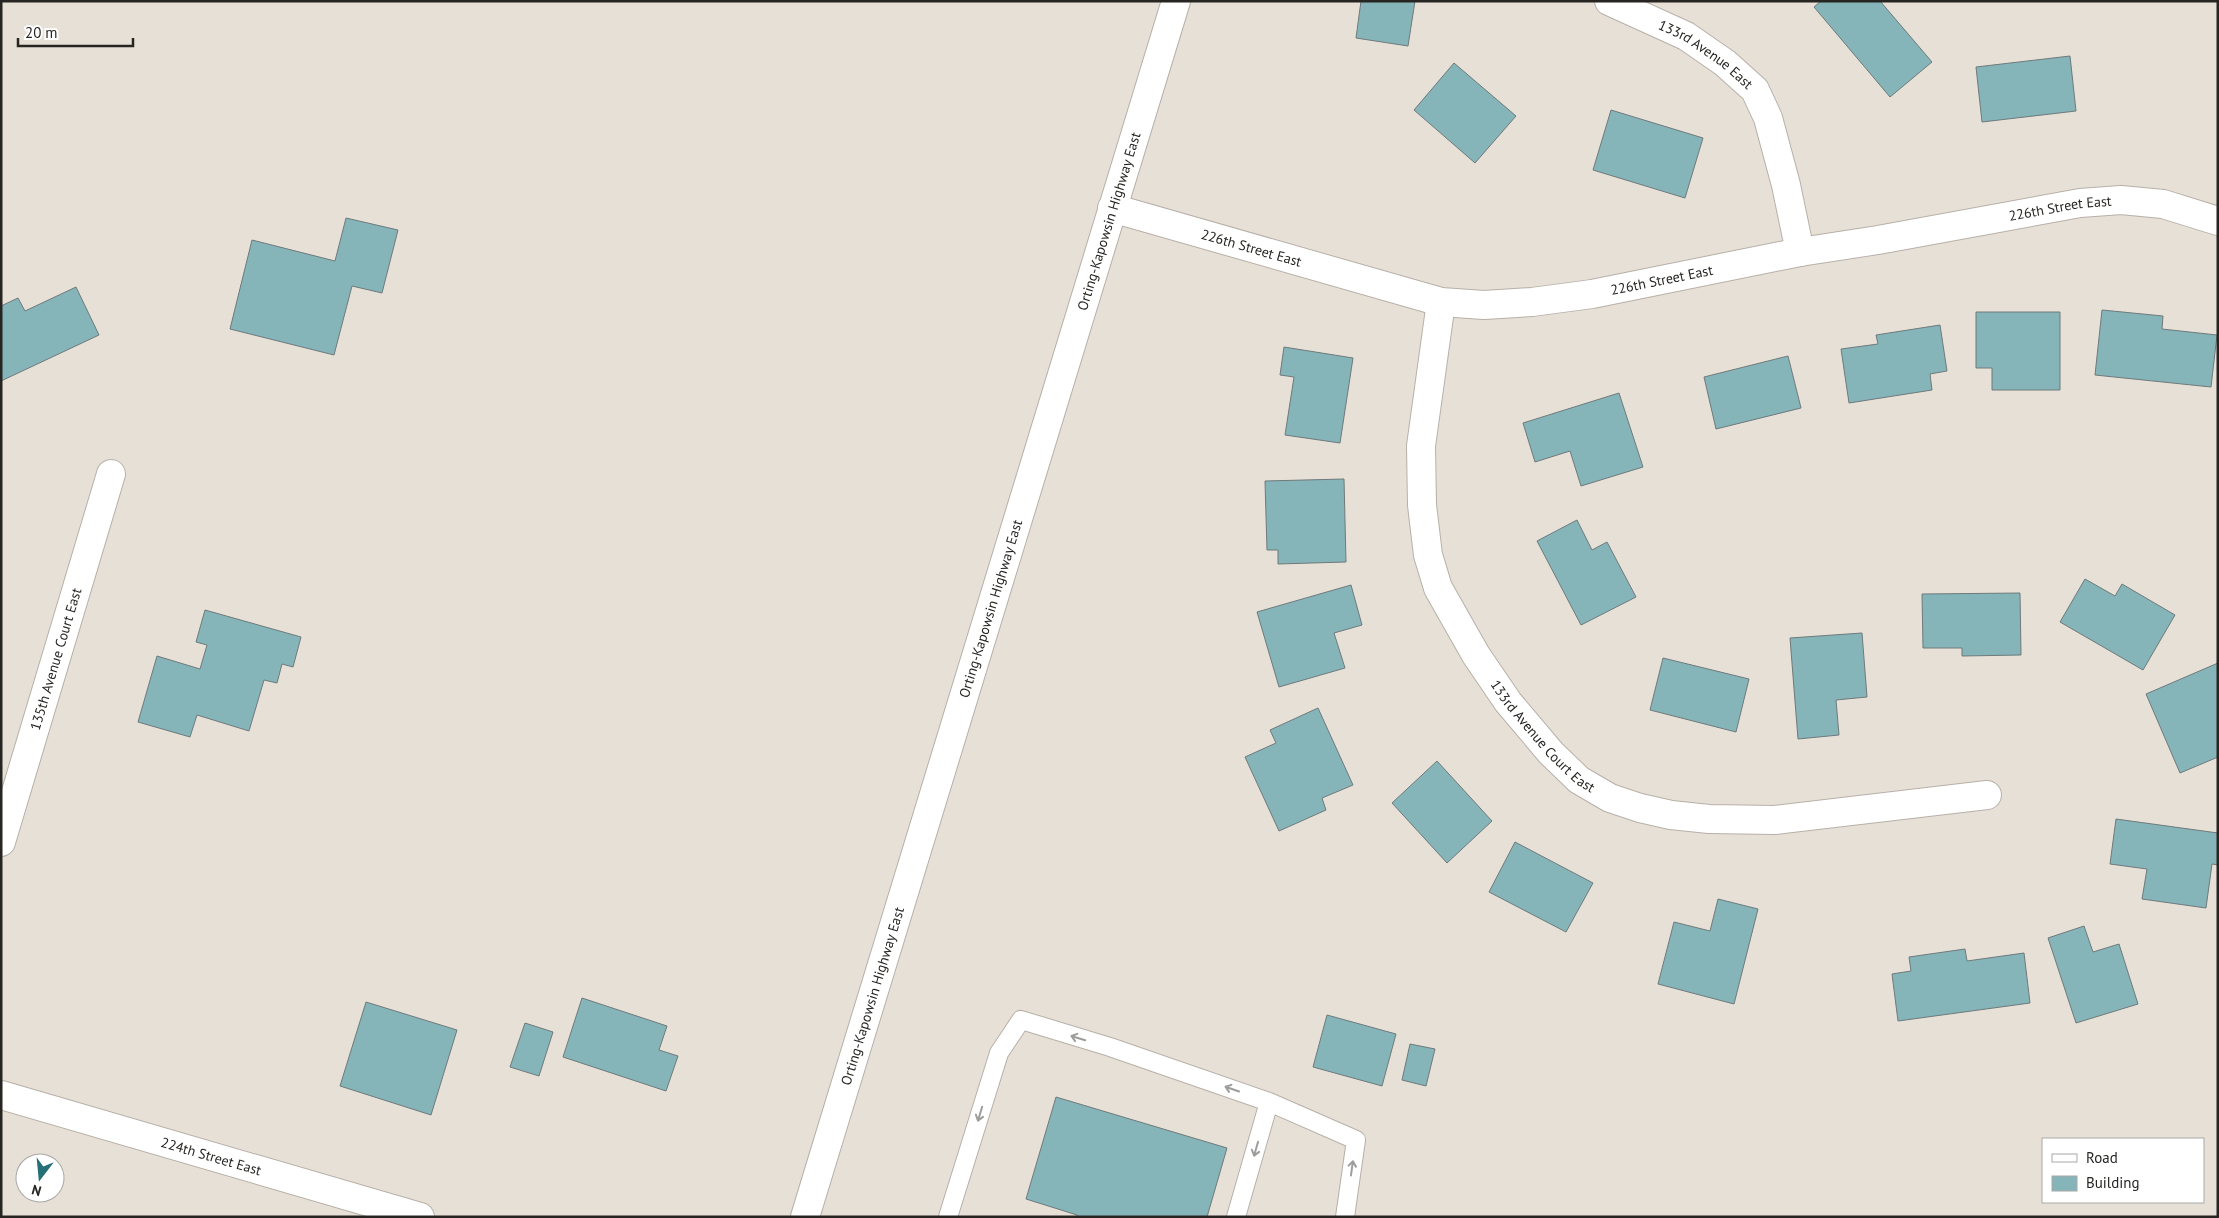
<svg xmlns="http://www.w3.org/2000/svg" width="2219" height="1218" viewBox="0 0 2219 1218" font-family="'PT Sans',sans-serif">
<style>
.building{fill:#85b4b9;stroke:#6e7a7b}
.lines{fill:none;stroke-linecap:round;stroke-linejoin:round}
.lane-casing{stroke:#b7b0a8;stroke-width:20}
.street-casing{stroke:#b7b0a8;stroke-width:30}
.secondary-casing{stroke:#b7b0a8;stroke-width:30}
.lane{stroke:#fff;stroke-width:18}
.street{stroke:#fff;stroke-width:28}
.secondary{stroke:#fff;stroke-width:28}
.oneway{stroke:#9e9d9c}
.labels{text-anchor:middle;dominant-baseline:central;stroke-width:4.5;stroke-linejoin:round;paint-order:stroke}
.street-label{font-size:14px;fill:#272522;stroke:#fff}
</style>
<rect width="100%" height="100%" fill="#e7e0d7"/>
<!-- building -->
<path class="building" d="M 1361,1 L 1415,1 L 1408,46 L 1356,38 Z
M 1821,1 L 1880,1 L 1932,62 L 1890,97 L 1814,7 Z
M 2070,56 L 2076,111 L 1982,122 L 1976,67 Z
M 1454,63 L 1516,116 L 1475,163 L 1414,110 Z
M 1611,110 L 1703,138 L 1685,198 L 1593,170 Z
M 346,218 L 398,230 L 382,293 L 352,286 L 334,355 L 230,329 L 252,240 L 335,261 Z
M 76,287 L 99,335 L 1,381 L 1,306 L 18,298 L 25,311 Z
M 2102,310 L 2163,316 L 2162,329 L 2217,335 L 2211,387 L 2095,375 Z
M 1976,312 L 2060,312 L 2060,390 L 1992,390 L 1992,368 L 1976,368 Z
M 1940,325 L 1947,371 L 1930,374 L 1932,390 L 1849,403 L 1841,349 L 1878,344 L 1876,335 Z
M 1284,347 L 1353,358 L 1340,443 L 1285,435 L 1294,377 L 1280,375 Z
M 1788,356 L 1801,408 L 1716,429 L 1704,377 Z
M 1619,393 L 1643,467 L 1581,486 L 1570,451 L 1535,462 L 1523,423 Z
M 1344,479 L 1346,562 L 1278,564 L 1278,550 L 1267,550 L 1265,481 Z
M 1577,520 L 1592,550 L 1607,542 L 1636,597 L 1581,625 L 1537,541 Z
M 2085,579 L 2115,596 L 2122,584 L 2175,615 L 2143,670 L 2060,622 Z
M 1351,585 L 1362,625 L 1334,633 L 1345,668 L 1279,687 L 1257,612 Z
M 2020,593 L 2021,655 L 1962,656 L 1962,648 L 1923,648 L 1922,594 Z
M 205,610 L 301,637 L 293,667 L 282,664 L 277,683 L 264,680 L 249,731 L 197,715 L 190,737 L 138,722 L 157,656 L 200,669 L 207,645 L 196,642 Z
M 1862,633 L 1867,697 L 1836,700 L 1839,735 L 1798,739 L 1790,638 Z
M 1663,658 L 1749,679 L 1736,732 L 1650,710 Z
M 2218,663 L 2218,757 L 2180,773 L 2146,694 Z
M 1318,708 L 1353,785 L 1322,798 L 1326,810 L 1279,831 L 1245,757 L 1276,743 L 1270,730 Z
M 1437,761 L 1492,821 L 1447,863 L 1392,803 Z
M 2116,819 L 2218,833 L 2218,865 L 2212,864 L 2206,908 L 2142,899 L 2147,869 L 2110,864 Z
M 1515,842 L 1593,883 L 1566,932 L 1489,892 Z
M 1718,899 L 1758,909 L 1734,1004 L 1658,984 L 1674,922 L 1710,931 Z
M 2084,926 L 2093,952 L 2119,944 L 2138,1004 L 2076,1023 L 2048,938 Z
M 1965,949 L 1967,961 L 2024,953 L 2030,1003 L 1898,1021 L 1892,974 L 1911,971 L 1909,957 Z
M 582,998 L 667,1026 L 659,1050 L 678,1056 L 666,1091 L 563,1057 Z
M 366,1002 L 457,1030 L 431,1115 L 340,1086 Z
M 1327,1015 L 1396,1034 L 1382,1086 L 1313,1067 Z
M 525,1023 L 553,1032 L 539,1076 L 510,1067 Z
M 1410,1044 L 1435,1049 L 1426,1086 L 1402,1080 Z
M 1056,1097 L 1227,1148 L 1207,1217 L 1077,1217 L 1077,1215 L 1026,1199 Z"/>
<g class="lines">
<defs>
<path id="lane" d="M 948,1217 L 999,1053 L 1021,1020 L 1110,1047 L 1269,1102 L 1356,1140 L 1345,1217
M 1236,1217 L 1269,1102"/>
<g id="street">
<path id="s1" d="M 1609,1 L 1686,36 L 1725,63 L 1755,90 L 1768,118 L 1786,185 L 1800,252"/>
<path id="s2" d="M 1112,208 L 1441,302 L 1484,305 L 1532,302 L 1592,294 L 1800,252 L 1878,240 L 2080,203 L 2121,200 L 2163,204 L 2218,221"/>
<path id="s3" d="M 1441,302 L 1421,446 L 1422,505 L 1428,555 L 1438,588 L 1476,655 L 1508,702 L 1551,753 L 1579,780 L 1610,798 L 1640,808 L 1671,815 L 1709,819 L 1775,820 L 1987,795"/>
<path id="s4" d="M 1,842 L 111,474"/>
</g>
<g id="secondary">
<path id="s5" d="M 1,1095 L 420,1217"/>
<path id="s6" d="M 805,1217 L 1176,1"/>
</g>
</defs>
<!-- lane casing -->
<use href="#lane" class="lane-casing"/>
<!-- street casing -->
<use href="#street" class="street-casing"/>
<!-- secondary casing -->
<use href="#secondary" class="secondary-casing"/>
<!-- lane -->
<use href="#lane" class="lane"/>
<!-- street -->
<use href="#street" class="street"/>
<!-- secondary -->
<use href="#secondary" class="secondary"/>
</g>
<!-- one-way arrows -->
<defs><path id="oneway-shaft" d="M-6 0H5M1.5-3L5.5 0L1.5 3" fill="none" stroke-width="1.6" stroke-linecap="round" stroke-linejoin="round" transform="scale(1.25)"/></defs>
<g class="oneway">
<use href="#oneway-shaft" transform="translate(1078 1038) rotate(-163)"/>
<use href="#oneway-shaft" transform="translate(1232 1089) rotate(-161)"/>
<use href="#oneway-shaft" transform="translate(980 1114) rotate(107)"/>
<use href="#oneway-shaft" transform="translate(1256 1149) rotate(106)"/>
<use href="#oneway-shaft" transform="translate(1352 1168) rotate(-82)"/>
</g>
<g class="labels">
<!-- street labels -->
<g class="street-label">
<text stroke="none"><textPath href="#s1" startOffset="111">133rd Avenue East</textPath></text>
<text stroke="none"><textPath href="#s2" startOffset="970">226th Street East</textPath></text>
<text stroke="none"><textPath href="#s6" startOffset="1041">Orting-Kapowsin Highway East</textPath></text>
<text stroke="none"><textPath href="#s2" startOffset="145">226th Street East</textPath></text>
<text stroke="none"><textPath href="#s2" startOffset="565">226th Street East</textPath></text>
<text stroke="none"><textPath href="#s6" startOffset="636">Orting-Kapowsin Highway East</textPath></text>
<text stroke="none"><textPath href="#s4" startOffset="191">135th Avenue Court East</textPath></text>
<text stroke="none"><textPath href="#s3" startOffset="472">133rd Avenue Court East</textPath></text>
<text stroke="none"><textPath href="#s6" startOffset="231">Orting-Kapowsin Highway East</textPath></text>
<text stroke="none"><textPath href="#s5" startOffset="219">224th Street East</textPath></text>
</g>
</g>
<!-- border -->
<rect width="2219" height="1218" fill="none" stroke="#272522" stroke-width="5"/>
<!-- legend -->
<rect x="2042" y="1138" width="162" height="65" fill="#ffffff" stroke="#a9a8a7"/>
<rect x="2052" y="1154" width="25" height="8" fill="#ffffff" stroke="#a9a8a7"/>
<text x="2086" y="1163" font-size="15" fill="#272522">Road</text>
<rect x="2052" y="1176" width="25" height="15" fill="#85b4b9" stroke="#a9a8a7"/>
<text x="2086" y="1188" font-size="15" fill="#272522">Building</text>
<!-- north arrow -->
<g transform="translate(40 1178) rotate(196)"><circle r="24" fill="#ffffff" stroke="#a9a8a7"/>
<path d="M0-4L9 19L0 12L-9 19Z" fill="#257077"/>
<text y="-8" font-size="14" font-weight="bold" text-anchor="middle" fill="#272522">N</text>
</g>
<!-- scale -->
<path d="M18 38v8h115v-8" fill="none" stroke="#272522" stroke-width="2.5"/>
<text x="25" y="38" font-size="15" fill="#272522" stroke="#ffffff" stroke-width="4" paint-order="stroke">20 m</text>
</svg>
